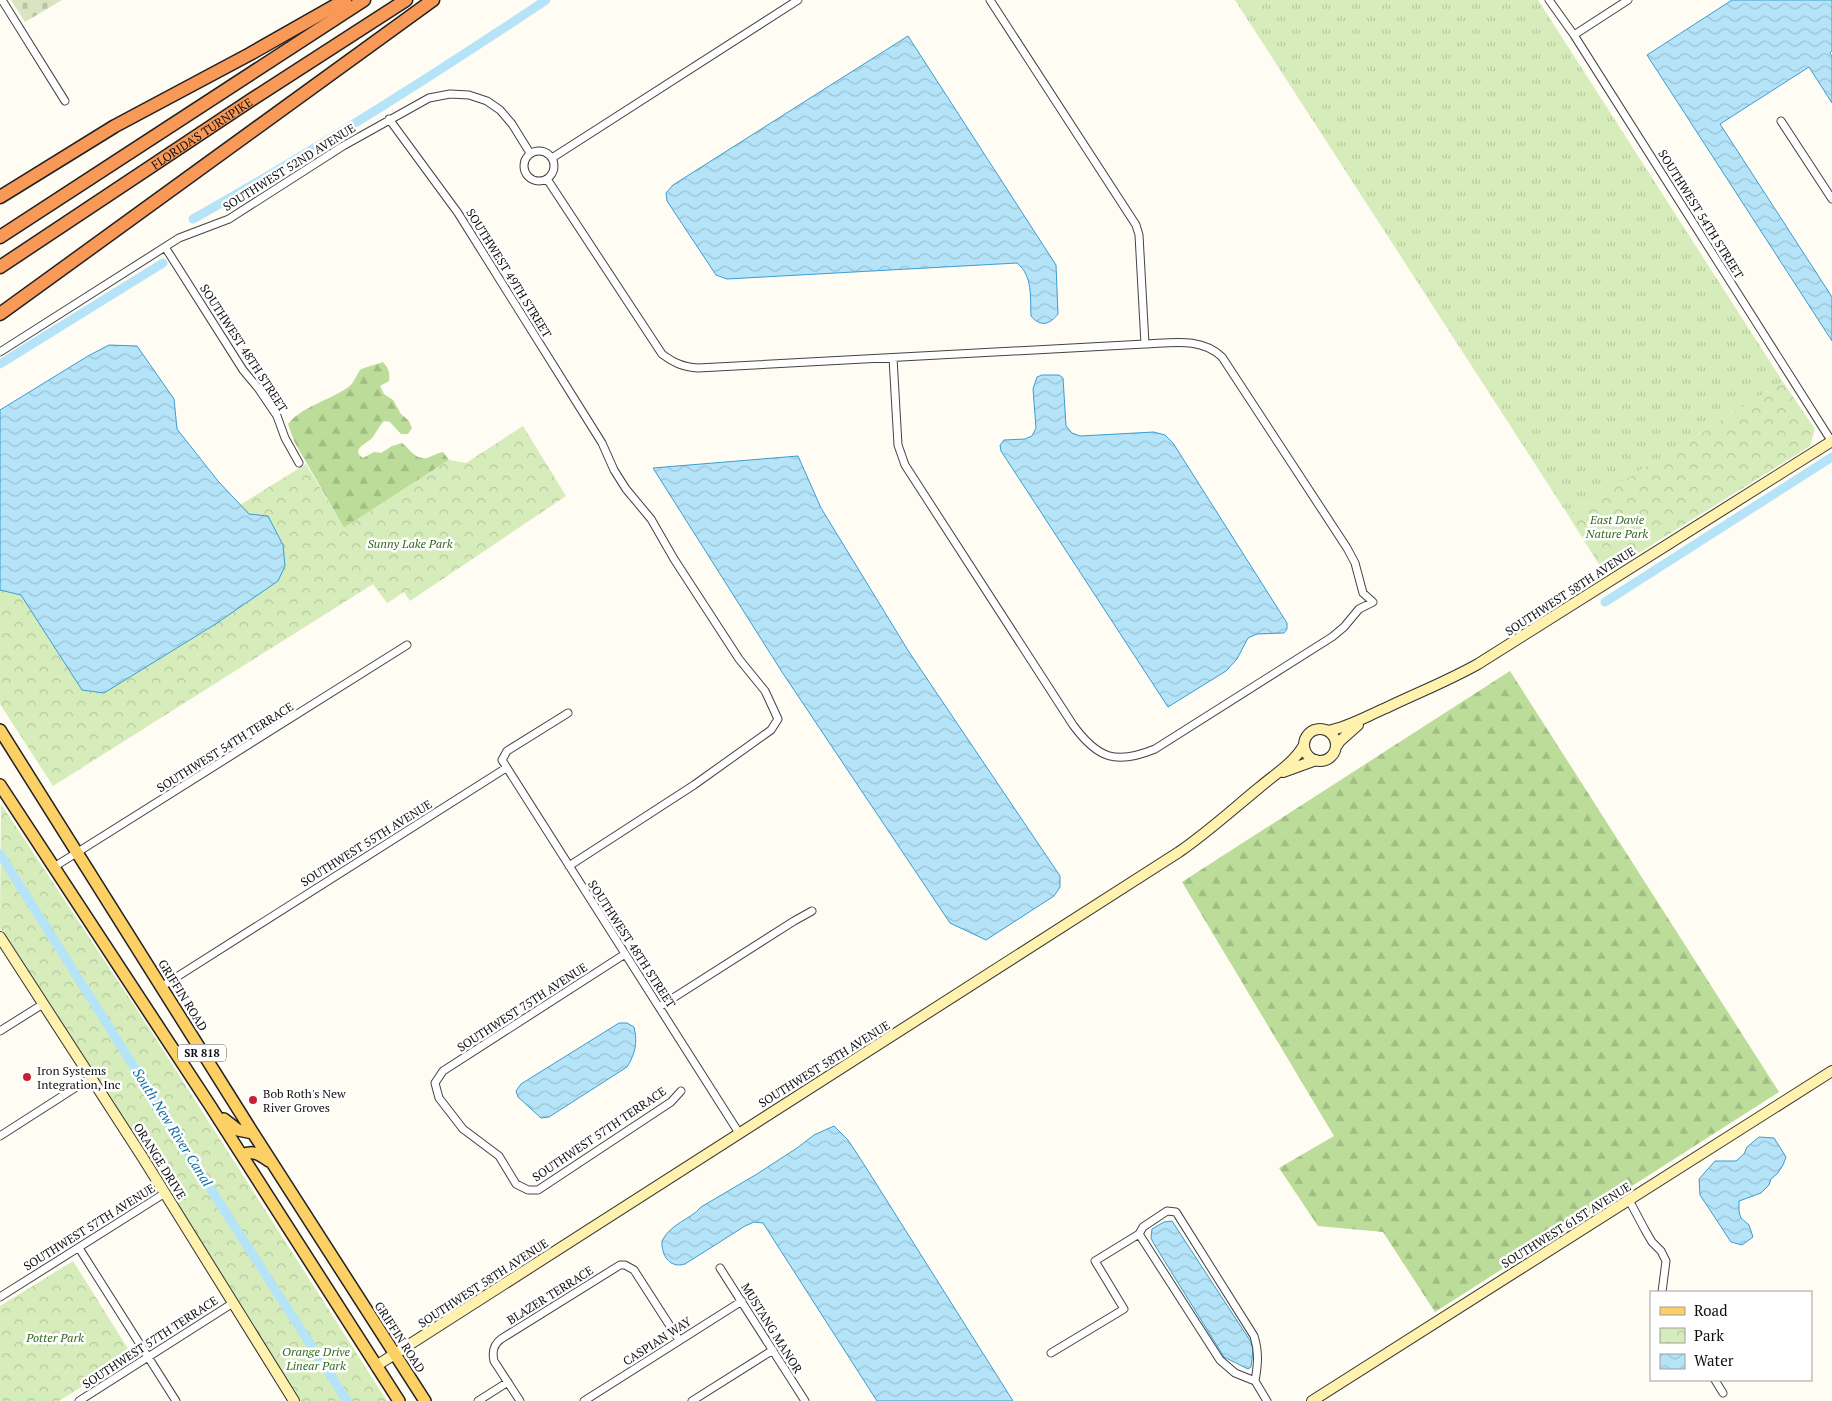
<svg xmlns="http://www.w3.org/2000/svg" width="1832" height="1401" viewBox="0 0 1832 1401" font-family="'PT Serif',serif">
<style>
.grass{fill:url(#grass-tufts)}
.forest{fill:url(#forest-firs)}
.cemetery{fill:url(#cemetery-stones)}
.park{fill:url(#park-crowns)}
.water{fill:url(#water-waves);stroke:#399dd2}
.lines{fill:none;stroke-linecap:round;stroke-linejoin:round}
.canal{stroke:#b5e3f8;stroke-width:9}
.street-casing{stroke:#434343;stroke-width:9}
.secondary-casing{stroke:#323232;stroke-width:12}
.primary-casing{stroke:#212121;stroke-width:14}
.highway-casing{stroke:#212121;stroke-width:15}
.street{stroke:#fff;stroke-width:7}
.secondary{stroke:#fff2ae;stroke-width:10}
.primary{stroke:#fdd065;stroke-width:11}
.highway{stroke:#f99957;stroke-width:12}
.poi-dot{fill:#c62131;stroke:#fff;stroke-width:2}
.labels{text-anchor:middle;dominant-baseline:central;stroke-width:5;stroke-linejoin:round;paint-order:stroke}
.shield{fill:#fff;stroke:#585858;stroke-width:1}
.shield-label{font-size:11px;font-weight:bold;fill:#101010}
.street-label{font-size:12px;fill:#101010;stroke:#fff}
.park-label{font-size:12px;font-style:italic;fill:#316b1d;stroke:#fff}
.poi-label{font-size:12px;fill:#101010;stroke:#fff;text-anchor:start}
.water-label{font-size:14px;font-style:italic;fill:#136ea8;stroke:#fff}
</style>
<defs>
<pattern id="grass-tufts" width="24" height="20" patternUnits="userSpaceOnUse" patternTransform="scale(1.25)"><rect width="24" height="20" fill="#d6ecba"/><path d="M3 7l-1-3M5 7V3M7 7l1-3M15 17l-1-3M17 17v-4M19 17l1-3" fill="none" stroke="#b7c99f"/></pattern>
<pattern id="forest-firs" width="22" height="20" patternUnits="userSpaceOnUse" patternTransform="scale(1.25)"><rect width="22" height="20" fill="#bd9"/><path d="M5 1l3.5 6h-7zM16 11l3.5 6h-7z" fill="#a0bd83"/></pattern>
<pattern id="cemetery-stones" width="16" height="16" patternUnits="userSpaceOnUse" patternTransform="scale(1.25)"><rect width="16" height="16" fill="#dae3c2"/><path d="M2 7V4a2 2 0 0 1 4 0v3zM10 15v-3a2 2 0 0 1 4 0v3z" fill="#bac2a6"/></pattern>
<pattern id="park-crowns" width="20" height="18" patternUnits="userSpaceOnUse" patternTransform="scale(1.25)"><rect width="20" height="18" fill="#d6ecba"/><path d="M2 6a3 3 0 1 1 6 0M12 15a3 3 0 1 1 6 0" fill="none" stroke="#b7c99f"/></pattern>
<pattern id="water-waves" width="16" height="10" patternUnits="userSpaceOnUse" patternTransform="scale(1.25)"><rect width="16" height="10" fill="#b5e3f8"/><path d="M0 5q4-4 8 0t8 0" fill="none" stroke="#9bc2d4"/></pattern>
</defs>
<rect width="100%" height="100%" fill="#fffcf3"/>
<!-- grass -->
<path class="grass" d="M 1235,0 L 1538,0 L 1783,382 L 1568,515 Z"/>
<!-- forest -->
<path class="forest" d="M 383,362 C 389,369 390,373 389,381 L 380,386 L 384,394 L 393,400 L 401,414 L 409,421 L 412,428 L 408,434 L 401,434 L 390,422 L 384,421 C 379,426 376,433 372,438 C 366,444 350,450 363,458 L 374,452 L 381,453 L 392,446 L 402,443 C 410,449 415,460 427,458 C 433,456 437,453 443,452 L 449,460 L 344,528 L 294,441 L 288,424 C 303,406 328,401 347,388 C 355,383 355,376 361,369 Z
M 1510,671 L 1779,1092 L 1435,1312 L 1383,1232 L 1318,1226 L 1279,1168 L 1334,1136 L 1182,882 Z"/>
<!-- cemetery -->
<path class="cemetery" d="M 11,0 L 62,0 L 25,22 Z"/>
<!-- park -->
<path class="park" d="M 1783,382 L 1815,429 L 1810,446 L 1605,574 L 1568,515 Z
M 523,426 L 566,496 L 410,601 L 404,592 L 387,603 L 373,584 L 53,786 L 0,704 L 0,590 L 21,595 L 82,690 L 104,693 L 214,625 L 249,515 L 240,505 L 306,464 L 344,528 L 449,460 L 466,463 Z
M 1,804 L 147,1025 L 387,1401 L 300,1401 L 79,1049 L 0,928 Z
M 73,1261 L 132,1355 L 59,1401 L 0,1401 L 0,1306 Z"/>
<!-- water -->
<path class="water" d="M 1732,0 L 1832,0 L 1832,51 L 1830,53 L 1832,56 L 1832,103 L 1809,67 L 1720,124 L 1832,297 L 1832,341 L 1647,55 Z
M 908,36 L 1056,265 L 1058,314 C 1050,324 1041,328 1031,316 C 1030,297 1033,276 1017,263 L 727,279 L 716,275 L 667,201 L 666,193 L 673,185 Z
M 109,345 L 137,346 L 174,399 L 177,429 L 218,481 L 249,514 L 268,516 L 283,545 L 285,566 L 278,581 L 214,625 L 104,693 L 82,690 L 21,595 L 0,590 L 0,410 L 88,356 Z
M 1042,375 L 1059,375 L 1063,378 L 1066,426 L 1072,433 L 1080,436 L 1154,432 L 1165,435 L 1173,443 L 1287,623 L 1287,629 L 1284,633 L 1257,634 L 1248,638 L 1237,659 L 1226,671 L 1168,707 L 1001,451 L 1000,445 L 1004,440 L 1025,439 L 1032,436 L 1036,428 L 1033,389 L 1037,377 Z
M 798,456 L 821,508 L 909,652 L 1060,876 L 1060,887 L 1054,896 L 986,940 L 950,923 L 782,672 L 653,468 Z
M 619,1023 L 627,1023 L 634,1027 C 638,1043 635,1054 627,1067 L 549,1117 L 541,1118 L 518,1097 L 516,1091 L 521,1084 Z
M 834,1126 L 848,1140 L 865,1166 L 1013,1401 L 877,1401 L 763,1223 L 754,1222 L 745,1226 L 685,1264 C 669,1269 661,1254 662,1241 C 671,1223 690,1220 701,1207 L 757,1174 L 797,1148 L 814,1135 Z
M 1759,1137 L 1774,1138 L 1786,1157 L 1783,1165 L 1778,1173 L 1771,1179 L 1769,1185 L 1761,1193 L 1739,1201 L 1739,1212 L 1741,1218 L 1749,1225 L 1753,1237 L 1742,1245 L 1731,1242 L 1700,1195 L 1699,1179 L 1715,1161 L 1736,1161 L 1744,1154 L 1747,1147 Z
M 1172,1221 L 1251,1342 L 1253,1350 L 1251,1367 L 1248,1369 L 1224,1357 L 1154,1244 L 1151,1238 L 1152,1229 L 1164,1222 Z"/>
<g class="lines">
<!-- canal -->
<path class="canal" d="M 193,219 C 314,151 431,77 546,0
M 0,364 L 163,263
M 1605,602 L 1832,457
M 0,854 L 233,1224 L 347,1401"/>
<defs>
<path id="street" d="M 2,0 L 65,101
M 990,0 L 1136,225 L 1139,235 L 1145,344
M 1549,0 L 1574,35 L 1832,442
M 1574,35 L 1628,0
M 389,119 L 458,213 L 602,443 L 614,470 L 626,489 L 651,519 L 674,559 L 739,659 L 765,691 L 778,719 L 771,730 L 694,785 L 569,866
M 1781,121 L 1832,199
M524 166a15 15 0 1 1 30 0a15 15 0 1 1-30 0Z
M 552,158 L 798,0
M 547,179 L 662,354 C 674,363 683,367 698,368 L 1145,344 C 1172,343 1201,337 1222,357 L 1347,548 L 1355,563 L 1363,593 L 1373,602 L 1359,609 L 1344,627 L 1332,637 L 1155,749 C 1116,765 1098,759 1073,725 L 905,465 L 898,445 L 893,358
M 165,247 L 243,370 L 258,388 L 277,416 L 285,438 L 299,463
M 0,352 L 179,238 L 229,219 L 343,146 L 429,98 L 450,94 L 469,95 L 487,101 L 500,110 L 512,124 L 530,153
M 568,713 L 507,751 L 502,760 L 739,1133
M 54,867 L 407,645
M 625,954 L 443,1071 L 435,1083 L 439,1098 L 463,1129 L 499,1156 L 516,1184 L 528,1190 L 538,1190 L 671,1102 L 681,1091
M 161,987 L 506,768
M 659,1007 L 794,921 L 812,911
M 0,1031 L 43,1004
M 0,1136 L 92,1077
M 1629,1200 L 1645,1230 L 1652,1242 L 1661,1251 L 1666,1261 L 1662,1292
M 1139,1234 L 1220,1360 L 1235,1373 L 1255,1381 L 1267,1401
M 79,1248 L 176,1401
M 720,1268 L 805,1401
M 0,1297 L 165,1193
M 1051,1353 L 1124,1309 L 1095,1261 L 1139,1234 L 1143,1227 L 1167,1211 L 1176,1212 L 1254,1336 C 1259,1352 1258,1364 1255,1381
M 1715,1380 L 1723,1393
M 79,1401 L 233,1303
M 478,1401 L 508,1382
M 520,1401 L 494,1361 C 492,1352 493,1345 501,1339 L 620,1265 L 625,1265 L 634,1270 L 679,1340
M 584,1401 L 742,1301
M 692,1401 L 773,1350"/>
<path id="secondary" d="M1304 745a16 16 0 1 1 32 0a16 16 0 1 1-32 0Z
M 1328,731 C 1349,727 1367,716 1386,708 C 1417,693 1448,681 1478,664 L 1832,441
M 1336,747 L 1340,741 L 1358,725
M 1283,772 L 1316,760
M 0,937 L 143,1158 L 294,1401
M 376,1366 L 1179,852 C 1208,832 1233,809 1260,787 C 1275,774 1294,763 1304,745
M 1312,1401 L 1832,1071"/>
<path id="primary" d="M 0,730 L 253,1133 L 425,1401
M 0,785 L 211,1107 L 399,1401
M 224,1119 L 238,1130 L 253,1133
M 242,1155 C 253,1150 259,1154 269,1161"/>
<g id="highway">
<path d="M 0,197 L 115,126 L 250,54 L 345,0"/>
<path d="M 0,237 L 364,0"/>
<path id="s1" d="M 0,267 L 251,100 L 406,0"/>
<path d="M 0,314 L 433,0"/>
</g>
</defs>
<!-- street casing -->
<use href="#street" class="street-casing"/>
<!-- secondary casing -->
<use href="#secondary" class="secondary-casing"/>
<!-- primary casing -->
<use href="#primary" class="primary-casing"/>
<!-- highway casing -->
<use href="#highway" class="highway-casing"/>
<!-- street -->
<use href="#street" class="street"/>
<!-- secondary -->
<use href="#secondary" class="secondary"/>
<!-- primary -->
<use href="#primary" class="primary"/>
<!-- highway -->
<use href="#highway" class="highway"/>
</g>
<!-- markers -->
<g class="poi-dot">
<circle cx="27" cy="1077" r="5"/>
<circle cx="253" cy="1100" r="5"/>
</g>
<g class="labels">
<!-- shield labels -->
<rect class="shield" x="178" y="1044.5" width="48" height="17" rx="4"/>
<g class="shield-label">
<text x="202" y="1053">SR 818</text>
</g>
<!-- street labels -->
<g class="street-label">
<text stroke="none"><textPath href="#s1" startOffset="242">FLORIDA'S TURNPIKE</textPath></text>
<text transform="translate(289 167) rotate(-32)">SOUTHWEST 52ND AVENUE</text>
<text transform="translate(1701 214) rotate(58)">SOUTHWEST 54TH STREET</text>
<text transform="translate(509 273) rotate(58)">SOUTHWEST 49TH STREET</text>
<text transform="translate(244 348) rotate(57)">SOUTHWEST 48TH STREET</text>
<text transform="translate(1570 591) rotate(-33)">SOUTHWEST 58TH AVENUE</text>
<text transform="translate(225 747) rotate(-32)">SOUTHWEST 54TH TERRACE</text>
<text transform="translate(366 843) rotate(-32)">SOUTHWEST 55TH AVENUE</text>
<text transform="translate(632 944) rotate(57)">SOUTHWEST 48TH STREET</text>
<text transform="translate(183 995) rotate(58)">GRIFFIN ROAD</text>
<text transform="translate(522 1007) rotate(-33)">SOUTHWEST 75TH AVENUE</text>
<text transform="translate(824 1064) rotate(-32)">SOUTHWEST 58TH AVENUE</text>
<text transform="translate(599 1134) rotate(-34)">SOUTHWEST 57TH TERRACE</text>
<text transform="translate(160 1161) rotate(58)">ORANGE DRIVE</text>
<text transform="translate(1566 1225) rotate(-32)">SOUTHWEST 61ST AVENUE</text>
<text transform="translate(89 1227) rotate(-32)">SOUTHWEST 57TH AVENUE</text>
<text transform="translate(483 1283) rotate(-33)">SOUTHWEST 58TH AVENUE</text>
<text transform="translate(550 1295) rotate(-32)">BLAZER TERRACE</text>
<text transform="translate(772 1328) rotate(58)">MUSTANG MANOR</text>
<text transform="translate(400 1337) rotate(57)">GRIFFIN ROAD</text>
<text transform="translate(657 1341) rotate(-33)">CASPIAN WAY</text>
<text transform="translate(150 1342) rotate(-33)">SOUTHWEST 57TH TERRACE</text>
</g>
<!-- park labels -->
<g class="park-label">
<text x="1617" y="519">East Davie<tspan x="1617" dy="14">Nature Park</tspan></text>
<text x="410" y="543">Sunny Lake Park</text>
<text x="55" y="1337">Potter Park</text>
<text x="316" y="1351">Orange Drive<tspan x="316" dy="14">Linear Park</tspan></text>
</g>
<!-- poi labels -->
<g class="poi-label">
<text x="37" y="1070">Iron Systems<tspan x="37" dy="14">Integration, Inc</tspan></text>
<text x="263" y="1093">Bob Roth's New<tspan x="263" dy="14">River Groves</tspan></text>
</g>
<!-- water labels -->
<g class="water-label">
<text transform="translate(173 1127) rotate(58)">South New River Canal</text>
</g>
</g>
<!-- legend -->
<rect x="1650" y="1291" width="162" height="90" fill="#ffffff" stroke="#9f9f9f"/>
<rect x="1660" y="1307" width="25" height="8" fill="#fdd065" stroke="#9f9f9f"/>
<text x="1694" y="1316" font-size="15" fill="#101010">Road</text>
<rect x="1660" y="1328" width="25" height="15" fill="url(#park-crowns)" stroke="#9f9f9f"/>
<text x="1694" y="1341" font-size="15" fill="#101010">Park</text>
<rect x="1660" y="1354" width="25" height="15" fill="url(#water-waves)" stroke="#9f9f9f"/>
<text x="1694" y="1366" font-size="15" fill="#101010">Water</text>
</svg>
